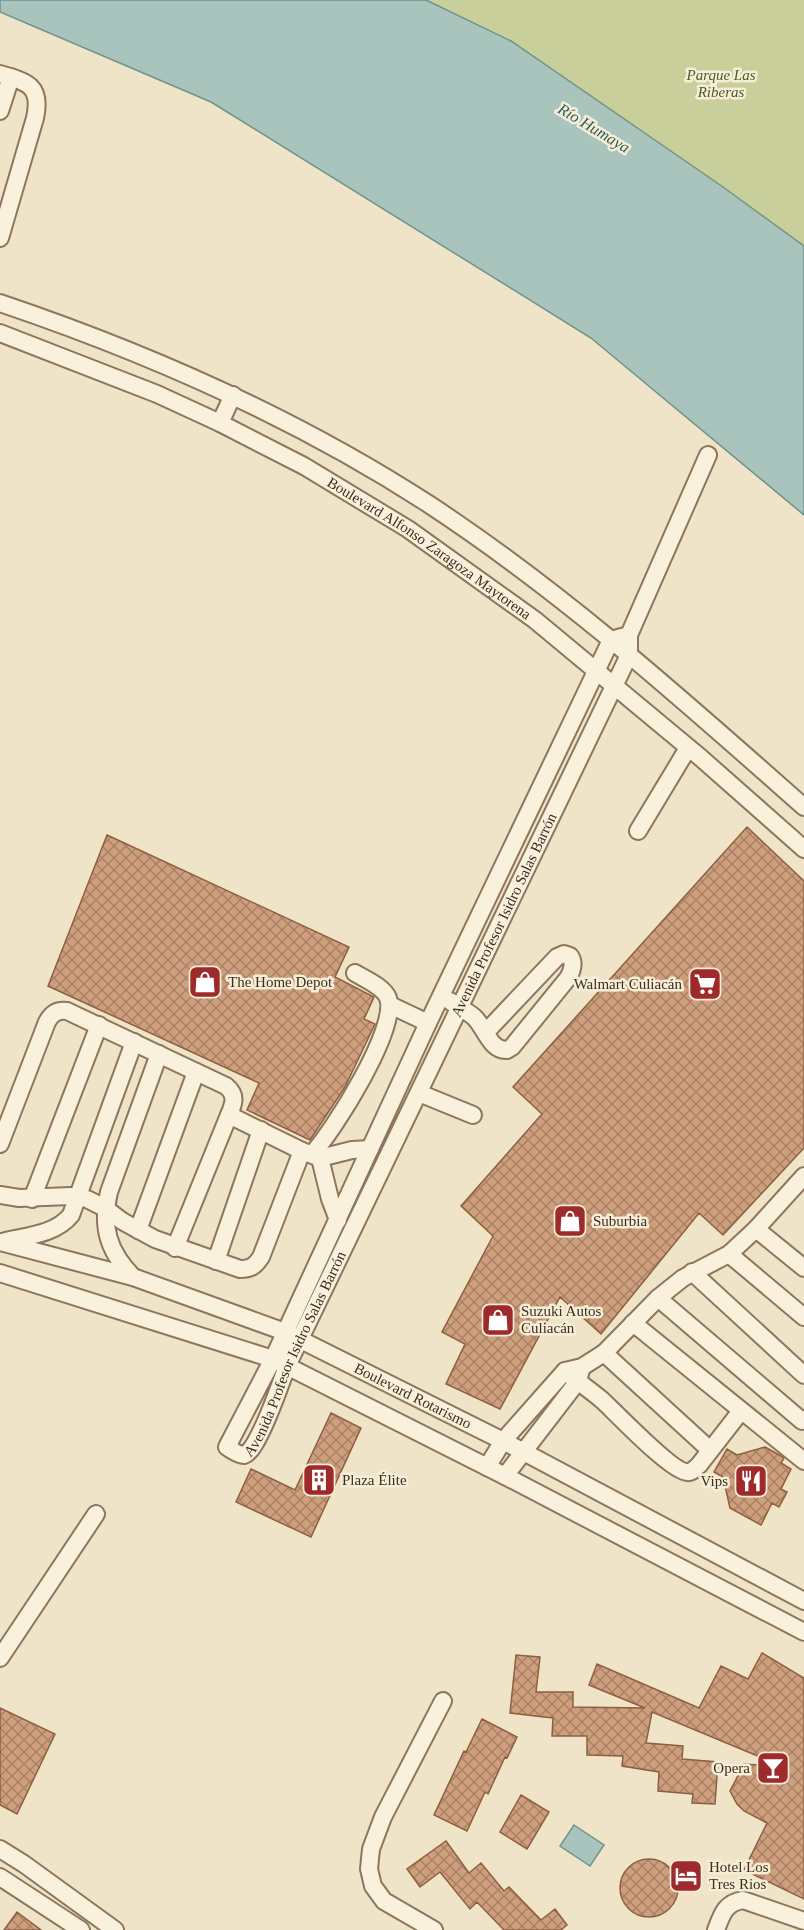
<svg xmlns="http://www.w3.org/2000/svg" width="804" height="1930" viewBox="0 0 804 1930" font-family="Georgia,serif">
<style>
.park{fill:#c9cf9b}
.water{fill:#a9c4bc;stroke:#6f938a;stroke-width:1.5}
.building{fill:url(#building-cross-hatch);stroke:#8d5f41;stroke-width:1.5}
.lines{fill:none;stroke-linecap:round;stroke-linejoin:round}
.minor-casing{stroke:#8d765c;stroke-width:20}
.minor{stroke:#faf1dc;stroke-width:16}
.labels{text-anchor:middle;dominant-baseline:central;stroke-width:5;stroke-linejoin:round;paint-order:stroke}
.park-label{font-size:15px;font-style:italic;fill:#4d5a26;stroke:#f7eed8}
.street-label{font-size:15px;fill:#3d2e20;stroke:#f7eed8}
.poi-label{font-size:15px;fill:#3d2e20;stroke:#f7eed8;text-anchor:start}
.water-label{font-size:16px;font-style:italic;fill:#2f5d5a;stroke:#f7eed8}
</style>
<defs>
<pattern id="building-cross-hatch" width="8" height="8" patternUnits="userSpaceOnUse" patternTransform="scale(1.5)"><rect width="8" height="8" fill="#cf9f7d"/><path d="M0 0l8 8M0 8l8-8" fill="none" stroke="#a98266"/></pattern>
</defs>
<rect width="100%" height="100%" fill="#f0e4c8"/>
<!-- park -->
<path class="park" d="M 426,0 L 804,0 L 804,246 L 723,187 L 511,41 Z"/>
<!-- water -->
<path class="water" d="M 0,0 L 426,0 L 511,41 L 723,187 L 804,246 L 804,515 L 591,338 L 211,102 L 0,12 Z
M 574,1825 L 604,1845 L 590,1866 L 560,1846 Z"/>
<!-- building -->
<path class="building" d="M 747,827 L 804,881 L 804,1148 L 723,1235 L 699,1213 L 601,1334 L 560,1297 L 500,1409 L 446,1384 L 465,1344 L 442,1332 L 493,1236 L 461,1206 L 542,1114 L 513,1087 Z
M 107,835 L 349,947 L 335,977 L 374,997 L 364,1019 L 375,1024 L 345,1087 L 310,1140 L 247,1110 L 259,1083 L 48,986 Z
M 331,1413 L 361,1428 L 311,1537 L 236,1502 L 251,1469 L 295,1490 Z
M 765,1447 L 781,1456 L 784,1458 L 781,1463 L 791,1469 L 781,1489 L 787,1492 L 779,1507 L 772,1503 L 761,1525 L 730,1508 L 723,1477 L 714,1472 L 727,1449 L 737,1455 Z
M 762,1653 L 804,1678 L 804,1899 L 744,1870 L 767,1823 L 744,1811 L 737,1804 L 730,1791 L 744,1764 L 784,1767 L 652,1712 L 646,1743 L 683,1746 L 682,1759 L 718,1762 L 715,1804 L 692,1803 L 693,1794 L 658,1791 L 659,1772 L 622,1766 L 623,1756 L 587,1755 L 587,1736 L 552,1736 L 553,1718 L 510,1713 L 516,1655 L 540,1657 L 536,1692 L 573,1692 L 573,1707 L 645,1708 L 589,1685 L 597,1664 L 699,1708 L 721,1666 L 748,1679 Z
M 0,1708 L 55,1734 L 17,1814 L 0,1805 Z
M 482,1719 L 517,1737 L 507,1758 L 505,1757 L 488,1794 L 485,1792 L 467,1831 L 434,1815 L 464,1751 L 466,1752 Z
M 521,1795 L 549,1812 L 527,1849 L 500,1832 Z
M 446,1841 L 469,1873 L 481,1863 L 504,1891 L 509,1887 L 541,1920 L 555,1909 L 567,1925 L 561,1930 L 504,1930 L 477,1902 L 470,1909 L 440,1872 L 420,1887 L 407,1869 Z
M620 1888a29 29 0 1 1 58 0a29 29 0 1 1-58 0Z
M 17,1912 L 41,1930 L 4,1930 Z"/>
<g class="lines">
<defs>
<g id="minor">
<path d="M 0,74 C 28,82 42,86 35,118 L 0,238"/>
<path d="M 0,111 L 11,77"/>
<path d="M 0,303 C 151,354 296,418 430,505 C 564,593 684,701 804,807"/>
<path id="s1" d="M 0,333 L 157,394 L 220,423 L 304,466 L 408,529 L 535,620 L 701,758 L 804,849"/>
<path d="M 220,423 L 233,395"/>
<path id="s2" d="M 629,635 L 611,640 L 428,1023 L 273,1359 L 227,1447 C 232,1450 238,1455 244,1455 C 257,1453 282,1380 287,1366 L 629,655 L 629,635 L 708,455"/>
<path d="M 638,831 L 688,748"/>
<path d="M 450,1001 C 458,1007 467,1011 474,1017 C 485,1027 490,1051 507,1050 L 512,1047 L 568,978 C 572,971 575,963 570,956 L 564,954 L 557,957 L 486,1032"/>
<path d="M 390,1005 L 428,1023"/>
<path d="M 419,1093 L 473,1115"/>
<path d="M 0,1144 L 47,1022 C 52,1013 57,1010 67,1011 L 226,1086 C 237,1095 234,1103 229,1115"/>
<path d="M 312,1154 C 333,1132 399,1027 388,998 C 384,987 365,979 355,973"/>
<path d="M 320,1158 L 330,1199 L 338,1220"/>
<path d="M 0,1195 L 19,1198 L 71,1196 L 87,1199 L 105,1208 L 122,1221 L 155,1239 L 240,1269 C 251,1269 255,1266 261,1257 L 302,1151"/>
<path d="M 32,1199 L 99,1025"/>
<path d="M 756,1229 L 804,1268"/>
<path d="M 138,1230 L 196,1072"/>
<path id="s3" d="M 0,1242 L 133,1277 L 285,1332 L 503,1441 L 804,1601"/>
<path d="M 2,1242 C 25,1236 55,1235 71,1215 L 134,1042"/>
<path d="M 175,1248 L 229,1115 L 302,1151 L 320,1158 L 352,1150 L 370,1149"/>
<path d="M 729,1254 L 804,1317"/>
<path d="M 216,1261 L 261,1130"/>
<path d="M 692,1272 L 804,1375"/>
<path d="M 0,1273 L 273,1359 L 505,1476 L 804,1632"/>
<path d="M 133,1277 C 108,1251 101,1227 109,1192 L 159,1054"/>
<path d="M 658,1298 L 802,1421 L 804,1419"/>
<path d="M 633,1323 L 804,1461"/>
<path d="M 604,1353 L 710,1450"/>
<path d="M 565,1371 C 577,1381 590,1390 602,1400 C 616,1413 672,1472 687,1472 C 692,1473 695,1468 699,1465 L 741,1411"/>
<path d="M 487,1467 L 503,1441 L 565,1371 L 582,1367 L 604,1353 L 658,1298 L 683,1278 L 729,1254 L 756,1229 L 804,1176"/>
<path d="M 505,1476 L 578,1381 L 581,1370"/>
<path d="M 0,1658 L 96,1514"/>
<path d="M 0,1849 L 24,1864 L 115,1930"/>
<path d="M 0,1877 L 81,1930"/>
<path d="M 434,1930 L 384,1901 L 373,1886 L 369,1869 L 371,1849 L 383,1817 L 443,1701"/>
<path d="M 716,1930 C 722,1914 725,1903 743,1900 L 804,1921"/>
</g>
</defs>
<!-- minor casing -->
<use href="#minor" class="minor-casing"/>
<!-- minor -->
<use href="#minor" class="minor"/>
</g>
<!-- icons -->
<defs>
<symbol id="shop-square" viewBox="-11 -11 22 22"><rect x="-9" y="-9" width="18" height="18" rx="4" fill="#9e2a2b" stroke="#f7eed8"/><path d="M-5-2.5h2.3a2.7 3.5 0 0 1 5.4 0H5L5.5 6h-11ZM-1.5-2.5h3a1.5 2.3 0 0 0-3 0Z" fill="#fff"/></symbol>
<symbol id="supermarket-square" viewBox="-11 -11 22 22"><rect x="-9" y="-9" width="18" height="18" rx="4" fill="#9e2a2b" stroke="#f7eed8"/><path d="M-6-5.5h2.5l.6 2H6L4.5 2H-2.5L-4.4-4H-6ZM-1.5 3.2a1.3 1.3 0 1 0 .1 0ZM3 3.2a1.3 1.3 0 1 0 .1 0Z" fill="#fff"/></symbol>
<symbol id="building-square" viewBox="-11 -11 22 22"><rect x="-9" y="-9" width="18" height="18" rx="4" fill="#9e2a2b" stroke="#f7eed8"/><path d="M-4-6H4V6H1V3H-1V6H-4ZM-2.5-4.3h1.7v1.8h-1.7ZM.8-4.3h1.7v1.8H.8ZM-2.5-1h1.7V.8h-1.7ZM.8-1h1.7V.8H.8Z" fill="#fff"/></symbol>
<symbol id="restaurant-square" viewBox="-11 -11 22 22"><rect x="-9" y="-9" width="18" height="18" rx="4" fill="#9e2a2b" stroke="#f7eed8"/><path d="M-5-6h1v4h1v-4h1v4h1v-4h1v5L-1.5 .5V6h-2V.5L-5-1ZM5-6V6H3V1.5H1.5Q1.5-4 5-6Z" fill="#fff"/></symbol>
<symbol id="bar-square" viewBox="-11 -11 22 22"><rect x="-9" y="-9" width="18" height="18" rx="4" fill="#9e2a2b" stroke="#f7eed8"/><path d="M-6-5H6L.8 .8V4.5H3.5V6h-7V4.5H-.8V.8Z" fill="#fff"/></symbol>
<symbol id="hotel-square" viewBox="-11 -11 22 22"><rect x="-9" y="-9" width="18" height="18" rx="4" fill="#9e2a2b" stroke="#f7eed8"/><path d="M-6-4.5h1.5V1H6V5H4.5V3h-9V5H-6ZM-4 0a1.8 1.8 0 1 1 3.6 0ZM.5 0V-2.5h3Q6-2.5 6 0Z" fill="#fff"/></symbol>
</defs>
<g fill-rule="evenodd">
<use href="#shop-square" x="186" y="963" width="38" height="38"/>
<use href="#supermarket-square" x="686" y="965" width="38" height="38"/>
<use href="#shop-square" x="551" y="1202" width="38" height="38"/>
<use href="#shop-square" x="479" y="1301" width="38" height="38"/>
<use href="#building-square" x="300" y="1461" width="38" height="38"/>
<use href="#restaurant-square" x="732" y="1462" width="38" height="38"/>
<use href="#bar-square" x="754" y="1749" width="38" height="38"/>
<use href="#hotel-square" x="667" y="1857" width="38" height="38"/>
</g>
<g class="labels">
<!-- park labels -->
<g class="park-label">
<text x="721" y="75">Parque Las<tspan x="721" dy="17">Riberas</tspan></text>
</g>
<!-- street labels -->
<g class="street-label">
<text stroke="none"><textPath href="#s1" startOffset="482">Boulevard Alfonso Zaragoza Maytorena</textPath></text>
<text stroke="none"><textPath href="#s2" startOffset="1532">Avenida Profesor Isidro Salas Barrón</textPath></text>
<text stroke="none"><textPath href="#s2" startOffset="1046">Avenida Profesor Isidro Salas Barrón</textPath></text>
<text stroke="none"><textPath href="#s3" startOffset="442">Boulevard Rotarismo</textPath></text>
</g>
<!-- poi labels -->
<g class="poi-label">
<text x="228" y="982">The Home Depot</text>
<text x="682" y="984" text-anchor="end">Walmart Culiacán</text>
<text x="593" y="1221">Suburbia</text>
<text x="521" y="1311">Suzuki Autos<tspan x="521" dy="17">Culiacán</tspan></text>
<text x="342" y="1480">Plaza Élite</text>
<text x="728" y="1481" text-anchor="end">Vips</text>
<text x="750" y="1768" text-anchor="end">Opera</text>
<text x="709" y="1867">Hotel Los<tspan x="709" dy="17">Tres Rios</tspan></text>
</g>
<!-- water labels -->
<g class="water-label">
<text transform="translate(594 128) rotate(31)">Río Humaya</text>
</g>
</g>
</svg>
